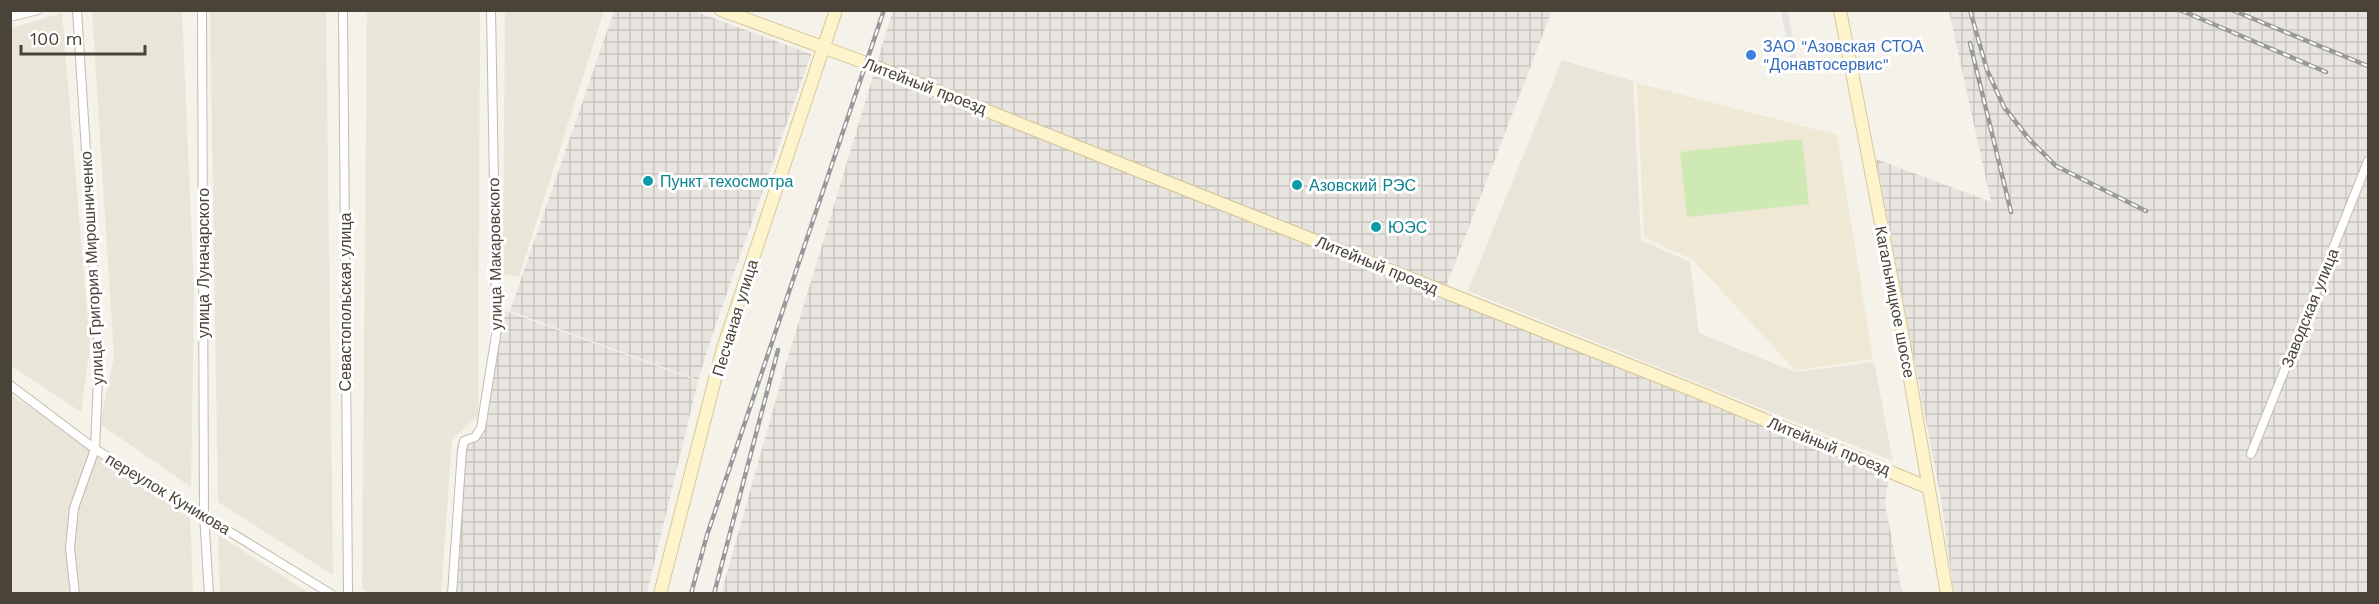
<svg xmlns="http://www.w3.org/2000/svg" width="2379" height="604" viewBox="0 0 2379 604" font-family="'Work Sans',sans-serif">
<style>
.residential{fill:#e9e5d8}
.industrial{fill:url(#industrial-grid)}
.education{fill:#eee8d4}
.pitch{fill:#cee9b4}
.parking{fill:#e7e5e2}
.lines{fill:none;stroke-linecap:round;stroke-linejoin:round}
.street-casing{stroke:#c1bbad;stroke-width:10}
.secondary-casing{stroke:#d5c79a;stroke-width:14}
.street{stroke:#fff;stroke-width:8}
.secondary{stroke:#fef4cb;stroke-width:12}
.rail-casing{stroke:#999;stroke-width:4.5}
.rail{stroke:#fff;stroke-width:2;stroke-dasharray:7;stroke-linecap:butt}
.shop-dot{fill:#3f7fe0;stroke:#fff;stroke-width:2}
.culture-dot{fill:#0f9aa8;stroke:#fff;stroke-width:2}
.labels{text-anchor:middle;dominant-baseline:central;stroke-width:6;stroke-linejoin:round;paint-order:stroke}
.shop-label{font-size:16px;fill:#366cbe;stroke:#fff;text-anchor:start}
.street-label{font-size:16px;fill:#494338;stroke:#fff}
.culture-label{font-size:16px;fill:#0d838f;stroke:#fff;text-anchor:start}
</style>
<defs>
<pattern id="industrial-grid" width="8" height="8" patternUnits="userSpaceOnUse" patternTransform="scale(1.5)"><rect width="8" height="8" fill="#e8e4df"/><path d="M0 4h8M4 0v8" fill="none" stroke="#c8c5c0"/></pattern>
</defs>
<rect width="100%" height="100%" fill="#f5f2ea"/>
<!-- residential -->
<path class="residential" d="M 92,11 L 182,11 L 194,290 L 191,487 L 100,424 L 114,357 Z
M 210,11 L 326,11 L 333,575 L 218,502 Z
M 367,11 L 480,11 L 478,416 L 452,439 L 441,593 L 370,593 L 362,589 Z
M 505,11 L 604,11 L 519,277 L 503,274 Z
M 62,13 L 90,347 L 81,412 L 10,365 L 11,28 Z
M 1562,60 L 1633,81 L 1641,240 L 1690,262 L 1699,333 L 1795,372 L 1874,362 L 1893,461 L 1468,291 Z
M 10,394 L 190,511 L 193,593 L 11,593 Z
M 218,535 L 309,593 L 220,593 Z"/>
<!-- industrial -->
<path class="industrial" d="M 893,10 L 1552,11 L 1442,297 L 1889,476 L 1885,503 L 1902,593 L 721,594 L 786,364 Z
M 614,11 L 694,11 L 811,54 L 715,327 L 698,380 L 510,311 Z
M 1949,11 L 2368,11 L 2368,593 L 1954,593 L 1941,499 L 1876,159 L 1991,202 Z
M 503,310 L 698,381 L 647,593 L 454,594 L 465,450 L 468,443 L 484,429 Z"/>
<!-- education -->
<path class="education" d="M 1637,83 L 1837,135 L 1873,359 L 1795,370 L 1693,260 L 1644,237 Z"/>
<!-- pitch -->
<path class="pitch" d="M 1802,139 L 1809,204 L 1687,217 L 1680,152 Z"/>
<!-- parking -->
<path class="parking" d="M 1788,11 L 1797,61 L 1791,62 L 1781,12 Z"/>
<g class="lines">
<defs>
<path id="street" d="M 202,10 L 204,515 L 209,594
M 343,10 L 348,594
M 10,17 L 38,10
M 10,385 L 95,449 L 331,594
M 2251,454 L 2368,161
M 75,594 L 70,548 L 74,508 L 95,449 L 99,355 L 77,10
M 452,594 L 462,450 L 464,441 L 475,437 L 481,428 L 498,323 L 496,302 L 491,10"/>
<path id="secondary" d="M 721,10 L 866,63 L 1700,393 L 1929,488
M 1840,10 L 1902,332 L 1947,594
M 660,594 L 723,348 L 836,10"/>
</defs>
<!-- street casing -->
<use href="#street" class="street-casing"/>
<!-- secondary casing -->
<use href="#secondary" class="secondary-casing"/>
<!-- street -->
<use href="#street" class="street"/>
<!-- secondary -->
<use href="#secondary" class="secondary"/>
<defs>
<path id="rail" d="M 1970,10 L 1987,70 L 2004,107 L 2029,139 L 2056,166 L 2146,211
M 2180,10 L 2326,72
M 2232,10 L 2368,66
M 1970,43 L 2011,212
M 691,594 L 707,535 L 884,10
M 714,594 L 778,350"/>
</defs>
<!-- rail casing -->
<use href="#rail" class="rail-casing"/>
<!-- rail -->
<use href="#rail" class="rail"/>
</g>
<!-- markers -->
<circle class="shop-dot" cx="1751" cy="55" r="6"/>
<g class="culture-dot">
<circle cx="648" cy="181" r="6"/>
<circle cx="1297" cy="185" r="6"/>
<circle cx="1376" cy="227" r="6"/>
</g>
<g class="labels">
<!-- shop labels -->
<g class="shop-label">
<text x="1763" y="46">ЗАО "Азовская СТОА<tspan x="1763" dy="18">"Донавтосервис"</tspan></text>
</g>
<!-- street labels -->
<g class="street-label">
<text transform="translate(925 86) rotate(21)">Литейный проезд</text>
<text transform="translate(495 254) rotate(-91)">улица Макаровского</text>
<text transform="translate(203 263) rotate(-90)">улица Луначарского</text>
<text transform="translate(1377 265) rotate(22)">Литейный проезд</text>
<text transform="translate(92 268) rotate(-93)">улица Григория Мирошниченко</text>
<text transform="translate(345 302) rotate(-90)">Севастопольская улица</text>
<text transform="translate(1895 302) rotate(79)">Кагальницкое шоссе</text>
<text transform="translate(2310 308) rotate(-68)">Заводская улица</text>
<text transform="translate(735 318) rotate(-73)">Песчаная улица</text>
<text transform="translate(1829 446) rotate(22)">Литейный проезд</text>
<text transform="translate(168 494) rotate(31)">переулок Куникова</text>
</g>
<!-- culture labels -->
<g class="culture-label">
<text x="660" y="181">Пункт техосмотра</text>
<text x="1309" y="185">Азовский РЭС</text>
<text x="1388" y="227">ЮЭС</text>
</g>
</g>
<!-- border -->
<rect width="2379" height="604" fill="none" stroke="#494338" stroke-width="24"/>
<!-- scale -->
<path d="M21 45v9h124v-9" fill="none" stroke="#494338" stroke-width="3"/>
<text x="30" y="45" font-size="18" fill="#494338" stroke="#ffffff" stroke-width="4.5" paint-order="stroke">100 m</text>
</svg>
